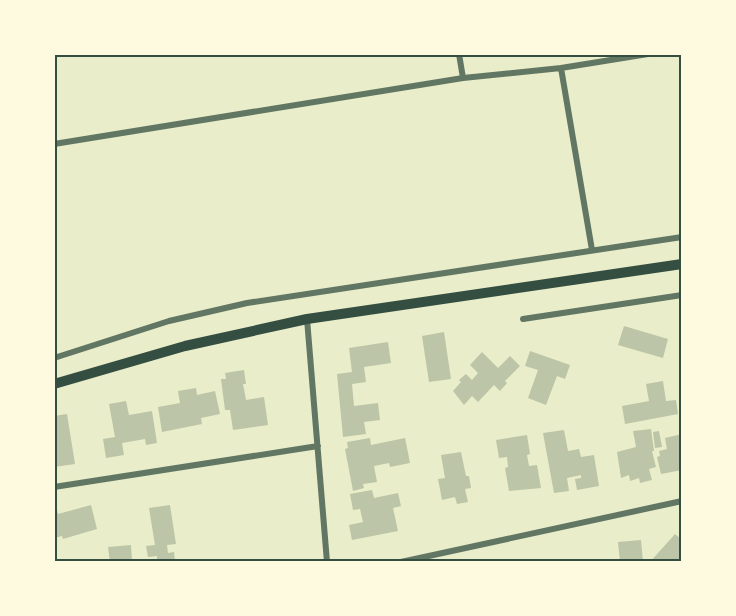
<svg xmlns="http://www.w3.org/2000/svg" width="736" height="616" viewBox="0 0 736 616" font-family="Montserrat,sans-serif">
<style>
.building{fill:#bcc5a7}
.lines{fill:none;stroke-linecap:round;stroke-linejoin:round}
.minor{stroke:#617663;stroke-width:6}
.secondary{stroke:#344e41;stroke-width:10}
.neatline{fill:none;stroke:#344e41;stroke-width:2}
</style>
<rect width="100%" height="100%" fill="#e9edc9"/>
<!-- building -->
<path class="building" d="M 624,326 L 668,339 L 663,358 L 618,345 Z
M 444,332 L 451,379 L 429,382 L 422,336 Z
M 388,342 L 391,363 L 364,367 L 366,382 L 352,384 L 354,406 L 378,403 L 380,420 L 364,422 L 366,434 L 343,437 L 337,374 L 352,372 L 349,348 Z
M 530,351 L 570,365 L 565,379 L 557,376 L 546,405 L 528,398 L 538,370 L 525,366 Z
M 482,352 L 498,368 L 510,356 L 520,366 L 505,381 L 507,383 L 500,391 L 494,385 L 478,402 L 472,396 L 464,405 L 453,391 L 461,382 L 459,380 L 466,374 L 472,380 L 478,373 L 470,365 Z
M 244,370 L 246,384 L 243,384 L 246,400 L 264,397 L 268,425 L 233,430 L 230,410 L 225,410 L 221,379 L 226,379 L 225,373 Z
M 663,381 L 666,401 L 676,400 L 678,414 L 625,424 L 622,406 L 649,401 L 646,384 Z
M 196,388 L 197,395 L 215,391 L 220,414 L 201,418 L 202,424 L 162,432 L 158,407 L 180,403 L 178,391 Z
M 126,401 L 129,415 L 152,411 L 157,443 L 146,445 L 145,439 L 122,443 L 124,455 L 106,458 L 103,439 L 115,437 L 109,404 Z
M 67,414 L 75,464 L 54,467 L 54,416 Z
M 651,429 L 654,451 L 652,451 L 656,467 L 649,469 L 652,480 L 640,483 L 639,478 L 630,481 L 629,475 L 621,478 L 617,452 L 636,447 L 633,431 Z
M 564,430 L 568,451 L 579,449 L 581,457 L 594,455 L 599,486 L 577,490 L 575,479 L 581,478 L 581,475 L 567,478 L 569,491 L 554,493 L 543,433 Z
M 659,431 L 662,447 L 655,448 L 653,432 Z
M 682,434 L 682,470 L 661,474 L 657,457 L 660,456 L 659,451 L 667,449 L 665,438 Z
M 527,435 L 530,454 L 527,455 L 529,466 L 537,465 L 541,488 L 509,491 L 505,468 L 508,467 L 507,457 L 499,458 L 496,440 Z
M 370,438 L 371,445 L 405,438 L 410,463 L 390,467 L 389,463 L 374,466 L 377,482 L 363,484 L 364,488 L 353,491 L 345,449 L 348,448 L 347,442 Z
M 461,452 L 466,476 L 469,476 L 471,488 L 465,489 L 468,502 L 457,504 L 455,497 L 442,500 L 438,479 L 445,478 L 441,455 Z
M 372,490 L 374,498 L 398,493 L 401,506 L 393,508 L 398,531 L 352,540 L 349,525 L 363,522 L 360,509 L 353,510 L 350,494 Z
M 91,505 L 97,529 L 63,539 L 62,536 L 54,538 L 54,511 L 57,510 L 58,514 Z
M 170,505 L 176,544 L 167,545 L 168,553 L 174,552 L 175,562 L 157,562 L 157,556 L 148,557 L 146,546 L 155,545 L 149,508 Z
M 675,534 L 682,540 L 682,562 L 650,562 Z
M 641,540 L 643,562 L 620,562 L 618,542 Z
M 131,545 L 132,562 L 110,562 L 108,547 Z"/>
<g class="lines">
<!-- minor -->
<path class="minor" d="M 459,54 L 463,78
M 561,68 L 592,250
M 54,144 L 463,78 L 561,68 L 648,54
M 307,319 L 327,562
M 523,319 L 682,295
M 54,358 L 169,321 L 247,303 L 682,237
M 54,487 L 318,446
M 401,562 L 682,501"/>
<!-- secondary -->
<path class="secondary" d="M 54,384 L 185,346 L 307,319 L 682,264"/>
</g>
<!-- border -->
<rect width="736" height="616" fill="none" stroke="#fefae0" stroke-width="111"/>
<rect x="56" y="56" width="624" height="504" class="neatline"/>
</svg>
